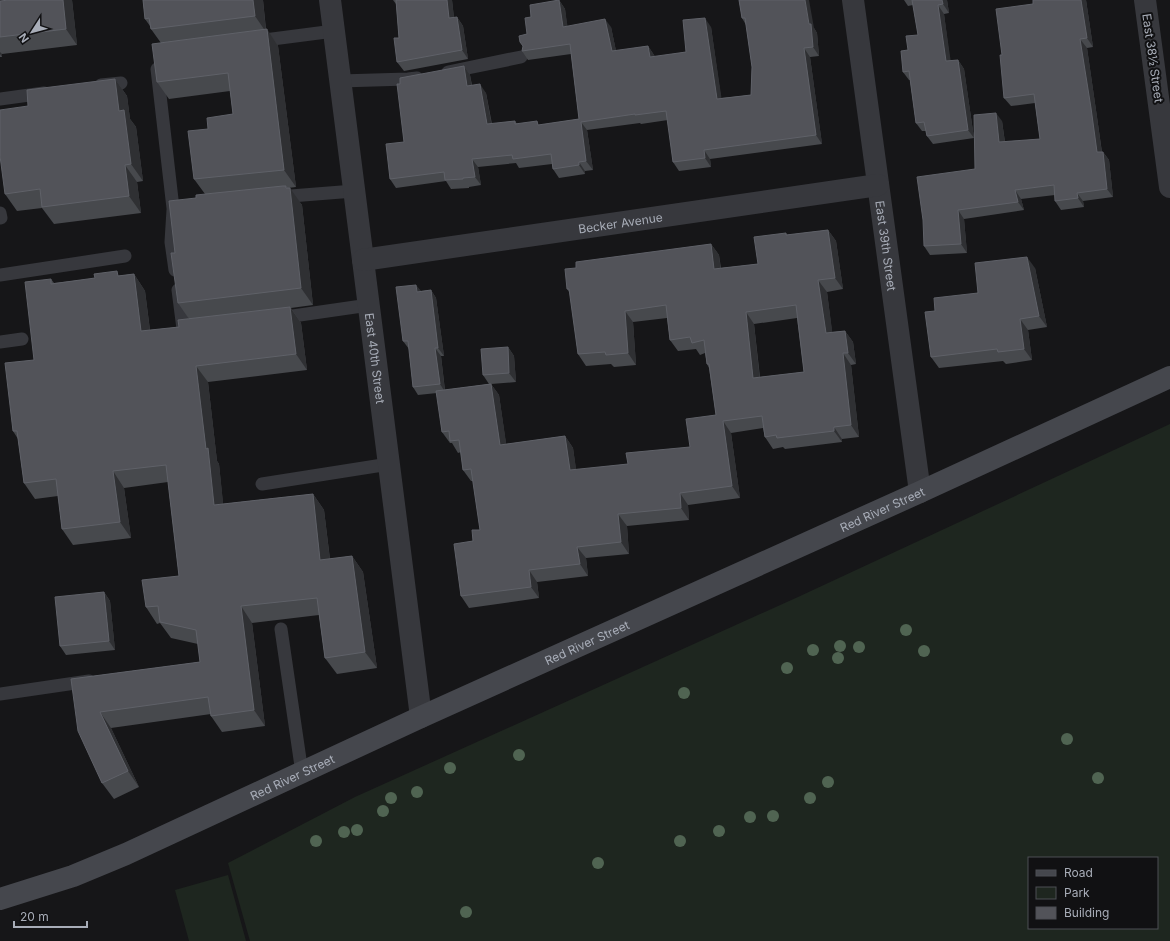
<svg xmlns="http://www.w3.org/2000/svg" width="1170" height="941" viewBox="0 0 1170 941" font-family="Inter,sans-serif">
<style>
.green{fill:#1e261f;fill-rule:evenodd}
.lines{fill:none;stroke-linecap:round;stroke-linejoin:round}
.service{stroke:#37383d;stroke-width:13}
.minor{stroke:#37383d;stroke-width:22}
.tertiary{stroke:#37383d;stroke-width:22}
.secondary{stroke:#45474d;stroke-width:22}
.tree{fill:#506452}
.wall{fill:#47494d;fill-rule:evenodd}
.shaded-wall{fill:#2f3033}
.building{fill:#525359;stroke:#5f6168;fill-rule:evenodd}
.labels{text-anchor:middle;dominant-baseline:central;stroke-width:4;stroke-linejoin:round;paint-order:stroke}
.street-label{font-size:12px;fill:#a8adb8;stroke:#111113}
</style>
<rect width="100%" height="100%" fill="#161618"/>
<!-- green -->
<path class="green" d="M 1170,424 L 1170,941 L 250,941 L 228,863 L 355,797 L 798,597 ZM 1029,858 L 1157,858 L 1157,928 L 1029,928 Z
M 228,875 L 246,941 L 189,941 L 175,890 Z"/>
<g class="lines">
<!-- service -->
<path class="service" d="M 257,41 L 334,31
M 157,69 L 173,208 L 183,207
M 448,72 L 521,57
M 340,81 L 408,79 L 417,78
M 101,85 L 121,83
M 0,99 L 44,93
M 278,197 L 354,191
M 173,210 L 171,242 L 175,270
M 0,213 L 1,218
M 0,275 L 125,256
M 178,290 L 183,329 L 192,328
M 279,318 L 369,305
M 0,342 L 22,339
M 262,484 L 389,464
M 281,629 L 302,773
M 0,694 L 89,681"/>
<!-- minor -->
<g class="minor">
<path id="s1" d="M 330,0 L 421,717"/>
<path id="s2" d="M 853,0 L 920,492"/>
<path id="s3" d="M 363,260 L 878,185"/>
</g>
<!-- tertiary -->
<path class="tertiary" d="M 1145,0 L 1170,187"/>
<!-- secondary -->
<path class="secondary" id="s4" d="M 0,899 L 73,876 L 126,854 L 421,717 L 920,492 L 1170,377"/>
</g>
<!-- trees -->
<g class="tree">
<circle cx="906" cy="630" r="6"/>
<circle cx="840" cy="646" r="6"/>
<circle cx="859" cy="647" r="6"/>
<circle cx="813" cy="650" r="6"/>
<circle cx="924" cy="651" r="6"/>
<circle cx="838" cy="658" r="6"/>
<circle cx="787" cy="668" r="6"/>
<circle cx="684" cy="693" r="6"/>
<circle cx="1067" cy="739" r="6"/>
<circle cx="519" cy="755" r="6"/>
<circle cx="450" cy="768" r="6"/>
<circle cx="1098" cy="778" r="6"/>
<circle cx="828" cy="782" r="6"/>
<circle cx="417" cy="792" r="6"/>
<circle cx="391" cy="798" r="6"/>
<circle cx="810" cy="798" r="6"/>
<circle cx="383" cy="811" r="6"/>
<circle cx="773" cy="816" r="6"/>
<circle cx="750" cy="817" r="6"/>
<circle cx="357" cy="830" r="6"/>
<circle cx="719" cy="831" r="6"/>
<circle cx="344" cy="832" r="6"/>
<circle cx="316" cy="841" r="6"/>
<circle cx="680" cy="841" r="6"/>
<circle cx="598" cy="863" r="6"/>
<circle cx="466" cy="912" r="6"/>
</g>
<!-- wall -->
<path class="wall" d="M 72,0 L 77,45 L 2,54 L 2,57 L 0,57 L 0,1 Z
M 143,0 L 263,0 L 266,29 L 278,46 L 296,187 L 288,188 L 302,205 L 313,305 L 291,308 L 301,323 L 307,370 L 208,382 L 217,461 L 219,464 L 223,504 L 313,494 L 324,510 L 330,559 L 352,556 L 363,572 L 377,668 L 337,674 L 325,658 L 319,615 L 252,623 L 265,726 L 222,732 L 211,716 L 211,714 L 111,728 L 139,787 L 114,799 L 102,783 L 71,679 L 200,662 L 198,644 L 171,638 L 160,623 L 157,624 L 146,607 L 179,576 L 168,482 L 124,488 L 131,538 L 73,545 L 62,529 L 58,496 L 35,499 L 24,483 L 18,439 L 13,431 L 34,360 L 51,279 L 54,283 L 134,274 L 145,291 L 150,330 L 179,327 L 189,319 L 178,303 L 175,253 L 196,198 L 205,194 L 194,179 L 208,129 L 233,114 L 230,91 L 169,99 L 157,82 L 161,43 L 151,29 L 150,26 L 145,19 Z
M 393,0 L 452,0 L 454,18 L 457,17 L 463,26 L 468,59 L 404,71 L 397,62 L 399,38 L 396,4 Z
M 559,0 L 565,9 L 567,26 L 611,27 L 616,51 L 648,46 L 654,55 L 655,57 L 686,52 L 711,27 L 721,98 L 751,95 L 752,67 L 746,25 L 742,18 L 739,0 L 814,28 L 817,33 L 819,56 L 810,57 L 822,144 L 710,159 L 711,167 L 679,171 L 673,162 L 668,120 L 641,124 L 640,123 L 587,130 L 593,170 L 585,171 L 585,174 L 559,178 L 553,169 L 552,164 L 519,168 L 516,163 L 478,167 L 481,185 L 469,187 L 469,188 L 451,189 L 446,181 L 396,188 L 390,179 L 404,142 L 400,84 L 464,66 L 470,75 L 472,85 L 486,93 L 492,124 L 515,121 L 517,124 L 540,125 L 579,119 L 571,54 L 528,60 L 522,51 L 527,34 L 531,17 Z
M 904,0 L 947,0 L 949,13 L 944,14 L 950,61 L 958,60 L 964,69 L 974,138 L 933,144 L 927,136 L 926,131 L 922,131 L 916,123 L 910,80 L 909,80 L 903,72 L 908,50 L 918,35 L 913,5 L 908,6 Z
M 1086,0 L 1093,47 L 1087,48 L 1097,117 L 1102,152 L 1103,152 L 1109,160 L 1113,197 L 1083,201 L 1084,207 L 1061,210 L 1055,201 L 1055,195 L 1021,199 L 1024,210 L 964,219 L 967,253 L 930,255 L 924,246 L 975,169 L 1002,121 L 1005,142 L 1040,139 L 1035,103 L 1011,106 L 1004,98 L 1002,55 L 1033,4 Z
M 115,79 L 127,96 L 130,119 L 136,127 L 143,181 L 137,182 L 141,213 L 54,224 L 42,208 L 17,211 L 5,194 L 28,106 Z
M 828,230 L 836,241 L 843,289 L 827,292 L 832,332 L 845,331 L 853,342 L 856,364 L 851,365 L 859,437 L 842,439 L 842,442 L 785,449 L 783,447 L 773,449 L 765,437 L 763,428 L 731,433 L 740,498 L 688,505 L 689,520 L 627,526 L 629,554 L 586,558 L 588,576 L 537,582 L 539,598 L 469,608 L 461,596 L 473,541 L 480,530 L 473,481 L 471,481 L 463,470 L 461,452 L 458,453 L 452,443 L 450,443 L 442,432 L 437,393 L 418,395 L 413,387 L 409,349 L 403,341 L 421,291 L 431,290 L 436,298 L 444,356 L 441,356 L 445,390 L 489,384 L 483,375 L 508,347 L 514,356 L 516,382 L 491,384 L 499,395 L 506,444 L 565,436 L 573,448 L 576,470 L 628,464 L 690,447 L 716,415 L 709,368 L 707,364 L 705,353 L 700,355 L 696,349 L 678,351 L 670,340 L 667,318 L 633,322 L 636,365 L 614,367 L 611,364 L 586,366 L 578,354 L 570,293 L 567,289 L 576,268 L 711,244 L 719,255 L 721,268 L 758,264 L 786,233 L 787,235 ZM 797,318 L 804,372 L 760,377 L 754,324 Z
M 1035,268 L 1047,327 L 1028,330 L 1032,360 L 1006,364 L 1003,361 L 939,368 L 931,357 L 935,311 Z
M 104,592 L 110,601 L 115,650 L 66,655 L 60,646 Z"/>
<!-- shaded-wall -->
<path class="shaded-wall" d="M 63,0 L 72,0 L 77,45 L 66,29 Z
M 253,0 L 263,0 L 266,32 L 255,16 Z
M 447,0 L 452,0 L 455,27 L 449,18 Z
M 559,0 L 565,9 L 569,36 L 563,27 Z
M 805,0 L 809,0 L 814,28 L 817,33 L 819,56 L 813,47 L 809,24 Z
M 942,0 L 947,0 L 949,13 L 943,4 Z
M 1081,0 L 1086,0 L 1093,47 L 1087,38 Z
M 938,5 L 944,14 L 952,70 L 946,61 Z
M 457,17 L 463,26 L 468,59 L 462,50 Z
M 705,18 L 711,27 L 723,108 L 717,99 Z
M 605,19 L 611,27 L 618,60 L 612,51 Z
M 267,29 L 278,46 L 296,187 L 284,170 Z
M 1080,39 L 1087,48 L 1097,117 L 1103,161 L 1097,152 Z
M 648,46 L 654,55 L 656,66 L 650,57 Z
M 804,48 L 810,57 L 822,144 L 816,135 Z
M 0,52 L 2,54 L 2,57 L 0,54 Z
M 958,60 L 964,69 L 974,138 L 968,130 Z
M 464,66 L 470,75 L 473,94 L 467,86 Z
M 115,79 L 127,96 L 130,119 L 136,127 L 143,181 L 131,164 L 119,111 Z
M 480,84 L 486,93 L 493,133 L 487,124 Z
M 996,113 L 1002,121 L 1006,151 L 999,142 Z
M 581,122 L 587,130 L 593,170 L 586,161 Z
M 704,150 L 710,159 L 711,167 L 705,158 Z
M 1103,152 L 1109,160 L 1113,197 L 1107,189 Z
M 472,159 L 478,167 L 481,185 L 475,177 Z
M 579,162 L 585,171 L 585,174 L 579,165 Z
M 125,165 L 137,182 L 141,213 L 129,196 Z
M 286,186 L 290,192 L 290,188 L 302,205 L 313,305 L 301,288 Z
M 1015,190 L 1021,199 L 1024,210 L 1018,202 Z
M 1077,193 L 1083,201 L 1084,207 L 1078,198 Z
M 958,210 L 964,219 L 967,253 L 961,244 Z
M 828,230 L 836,241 L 843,289 L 835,278 Z
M 711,244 L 719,255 L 722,281 L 714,269 Z
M 1027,257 L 1035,268 L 1047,327 L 1039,316 Z
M 134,274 L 145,291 L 152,347 L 141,331 Z
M 818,280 L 827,292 L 834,345 L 826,333 Z
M 416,285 L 422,292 L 417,292 Z
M 431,290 L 436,298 L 444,356 L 438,348 Z
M 290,307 L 301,323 L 307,370 L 296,354 Z
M 625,311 L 633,322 L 636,365 L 628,353 Z
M 746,312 L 754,324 L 761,390 L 753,378 Z
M 1020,319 L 1028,330 L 1032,360 L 1024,349 Z
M 845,331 L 853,342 L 856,364 L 848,353 Z
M 508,347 L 514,356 L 516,382 L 509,373 Z
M 435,348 L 441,356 L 445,392 L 440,384 Z
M 843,353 L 851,365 L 859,437 L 851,425 Z
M 196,366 L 208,382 L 217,461 L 219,464 L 225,521 L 214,505 L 206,449 Z
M 491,384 L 499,395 L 508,456 L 500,445 Z
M 723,421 L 731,433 L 740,498 L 732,486 Z
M 834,427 L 842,439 L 842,442 L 834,431 Z
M 565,436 L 573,448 L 578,482 L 570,470 Z
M 113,471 L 124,488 L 131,538 L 120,522 Z
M 680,493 L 688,505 L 689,520 L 681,508 Z
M 313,494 L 324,510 L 332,577 L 320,560 Z
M 618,514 L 627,526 L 629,554 L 621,542 Z
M 577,547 L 586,558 L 588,576 L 580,564 Z
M 352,556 L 363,572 L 377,668 L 365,652 Z
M 529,570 L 537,582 L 539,598 L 531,587 Z
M 104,592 L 110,601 L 115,650 L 109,641 Z
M 241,606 L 252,623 L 265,726 L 254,710 Z
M 100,712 L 111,728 L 139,787 L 128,771 Z"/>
<!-- building -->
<path class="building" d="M 9,0 L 63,0 L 66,29 L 0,37 L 0,1 Z
M 143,0 L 253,0 L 255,16 L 151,29 L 149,18 L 145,19 Z
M 396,0 L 447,0 L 449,18 L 457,17 L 462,50 L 397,62 L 394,38 L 399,38 Z
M 559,0 L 563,27 L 605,19 L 612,51 L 648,46 L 650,57 L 686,52 L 683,20 L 705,18 L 717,99 L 751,95 L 752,67 L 745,18 L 742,18 L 739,0 L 805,0 L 809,24 L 811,24 L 813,47 L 804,48 L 816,135 L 704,150 L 705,158 L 673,162 L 666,111 L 635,115 L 635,114 L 581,122 L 586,161 L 579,162 L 579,165 L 553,169 L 551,154 L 513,159 L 512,155 L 472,159 L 475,177 L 463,178 L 463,179 L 445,180 L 444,172 L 390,179 L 386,144 L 404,142 L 397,84 L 400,84 L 400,78 L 464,66 L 467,86 L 480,84 L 487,124 L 515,121 L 515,124 L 537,121 L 538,125 L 579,119 L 570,44 L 522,51 L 523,46 L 520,42 L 519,36 L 527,34 L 525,18 L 531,17 L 530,5 Z
M 912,0 L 942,0 L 943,4 L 938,5 L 946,61 L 958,60 L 968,130 L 927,136 L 924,122 L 916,123 L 909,71 L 903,72 L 901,51 L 908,50 L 906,36 L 918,35 Z
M 1033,0 L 1081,0 L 1087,38 L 1080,39 L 1091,108 L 1097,152 L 1103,152 L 1107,189 L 1077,193 L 1078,198 L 1055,201 L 1054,185 L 1015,190 L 1018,202 L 958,210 L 961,244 L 924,246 L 923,220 L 917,177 L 975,169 L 974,115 L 996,113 L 999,142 L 1040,139 L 1034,94 L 1004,98 L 1000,55 L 1002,55 L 996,9 L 1033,4 Z
M 267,29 L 284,170 L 194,179 L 188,131 L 208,129 L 207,118 L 233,114 L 228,73 L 157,82 L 152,44 Z
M 115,79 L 119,111 L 124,110 L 131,164 L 125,165 L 129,196 L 42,207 L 40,189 L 5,194 L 0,156 L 0,110 L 28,106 L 27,90 Z
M 283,186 L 286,186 L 286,188 L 290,188 L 301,288 L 178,303 L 171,253 L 175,253 L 169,201 L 196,198 L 196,195 Z
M 828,230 L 835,278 L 818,280 L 826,333 L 845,331 L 848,353 L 843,353 L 851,425 L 834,427 L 834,431 L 777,438 L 776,435 L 765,437 L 762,416 L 723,421 L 732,486 L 680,493 L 681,508 L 618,514 L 621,542 L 577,547 L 580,564 L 529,570 L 531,587 L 461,596 L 454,544 L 473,541 L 472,530 L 480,530 L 471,469 L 463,470 L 459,440 L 450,441 L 449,431 L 442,432 L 436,391 L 491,384 L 500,445 L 565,436 L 570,470 L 628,464 L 626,453 L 690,447 L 686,419 L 716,415 L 709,364 L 707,364 L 704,340 L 692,343 L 690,337 L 670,340 L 666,305 L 625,311 L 628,353 L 606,355 L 605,352 L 578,354 L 569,289 L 567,289 L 565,269 L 576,268 L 576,262 L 711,244 L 714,269 L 758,264 L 754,237 L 786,233 L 786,235 ZM 796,305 L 804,372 L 753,378 L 746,312 Z
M 1027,257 L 1039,316 L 1020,319 L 1024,349 L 998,352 L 997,349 L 931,357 L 925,312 L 935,311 L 934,298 L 978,293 L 975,263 Z
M 117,271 L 118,276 L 134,274 L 141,331 L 179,327 L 178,320 L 290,307 L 296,354 L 196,366 L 206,449 L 208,448 L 214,505 L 313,494 L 320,560 L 352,556 L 365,652 L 325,658 L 317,598 L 241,606 L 254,710 L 211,716 L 208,697 L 100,712 L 128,771 L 102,783 L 78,731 L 71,679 L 200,662 L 196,630 L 160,622 L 158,606 L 146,607 L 142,580 L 179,576 L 166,465 L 113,471 L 120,522 L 62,529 L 56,479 L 24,483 L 17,431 L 13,431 L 5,363 L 34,360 L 25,282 L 51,279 L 51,284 L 95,278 L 94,274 Z
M 416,285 L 417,292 L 431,290 L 438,348 L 435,348 L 440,384 L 413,387 L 408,341 L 403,341 L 396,287 Z
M 508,347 L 509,373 L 483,375 L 481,349 Z
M 104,592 L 109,641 L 60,646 L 55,597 Z"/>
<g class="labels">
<!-- street labels -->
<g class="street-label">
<text transform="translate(1153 58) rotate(82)">East 38½ Street</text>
<text stroke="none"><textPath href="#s3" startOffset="260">Becker Avenue</textPath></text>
<text stroke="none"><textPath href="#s2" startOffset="248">East 39th Street</textPath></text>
<text stroke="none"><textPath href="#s1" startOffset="361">East 40th Street</textPath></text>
<text stroke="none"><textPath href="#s4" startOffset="965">Red River Street</textPath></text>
<text stroke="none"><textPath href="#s4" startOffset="641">Red River Street</textPath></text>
<text stroke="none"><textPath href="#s4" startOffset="317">Red River Street</textPath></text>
</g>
</g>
<!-- legend -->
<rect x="1028" y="857" width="130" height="72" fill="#111113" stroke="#4d4f55"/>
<rect x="1036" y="870" width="20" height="6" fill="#45474d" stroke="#4d4f55"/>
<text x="1064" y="877" font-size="12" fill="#a8adb8">Road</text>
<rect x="1036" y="887" width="20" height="12" fill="#1e261f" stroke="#4d4f55"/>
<text x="1064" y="897" font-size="12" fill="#a8adb8">Park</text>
<rect x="1036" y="907" width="20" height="12" fill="#525359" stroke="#4d4f55"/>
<text x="1064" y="917" font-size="12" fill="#a8adb8">Building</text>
<!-- north arrow -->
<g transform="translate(32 32) rotate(234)" stroke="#111113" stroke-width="3" paint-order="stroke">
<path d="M0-3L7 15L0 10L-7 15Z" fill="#a8adb8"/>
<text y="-6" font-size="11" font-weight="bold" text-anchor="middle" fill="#a8adb8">N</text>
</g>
<!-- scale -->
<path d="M14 921v6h73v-6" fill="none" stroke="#a8adb8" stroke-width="2"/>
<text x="20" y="921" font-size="12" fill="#a8adb8" stroke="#111113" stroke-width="3" paint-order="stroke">20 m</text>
</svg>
